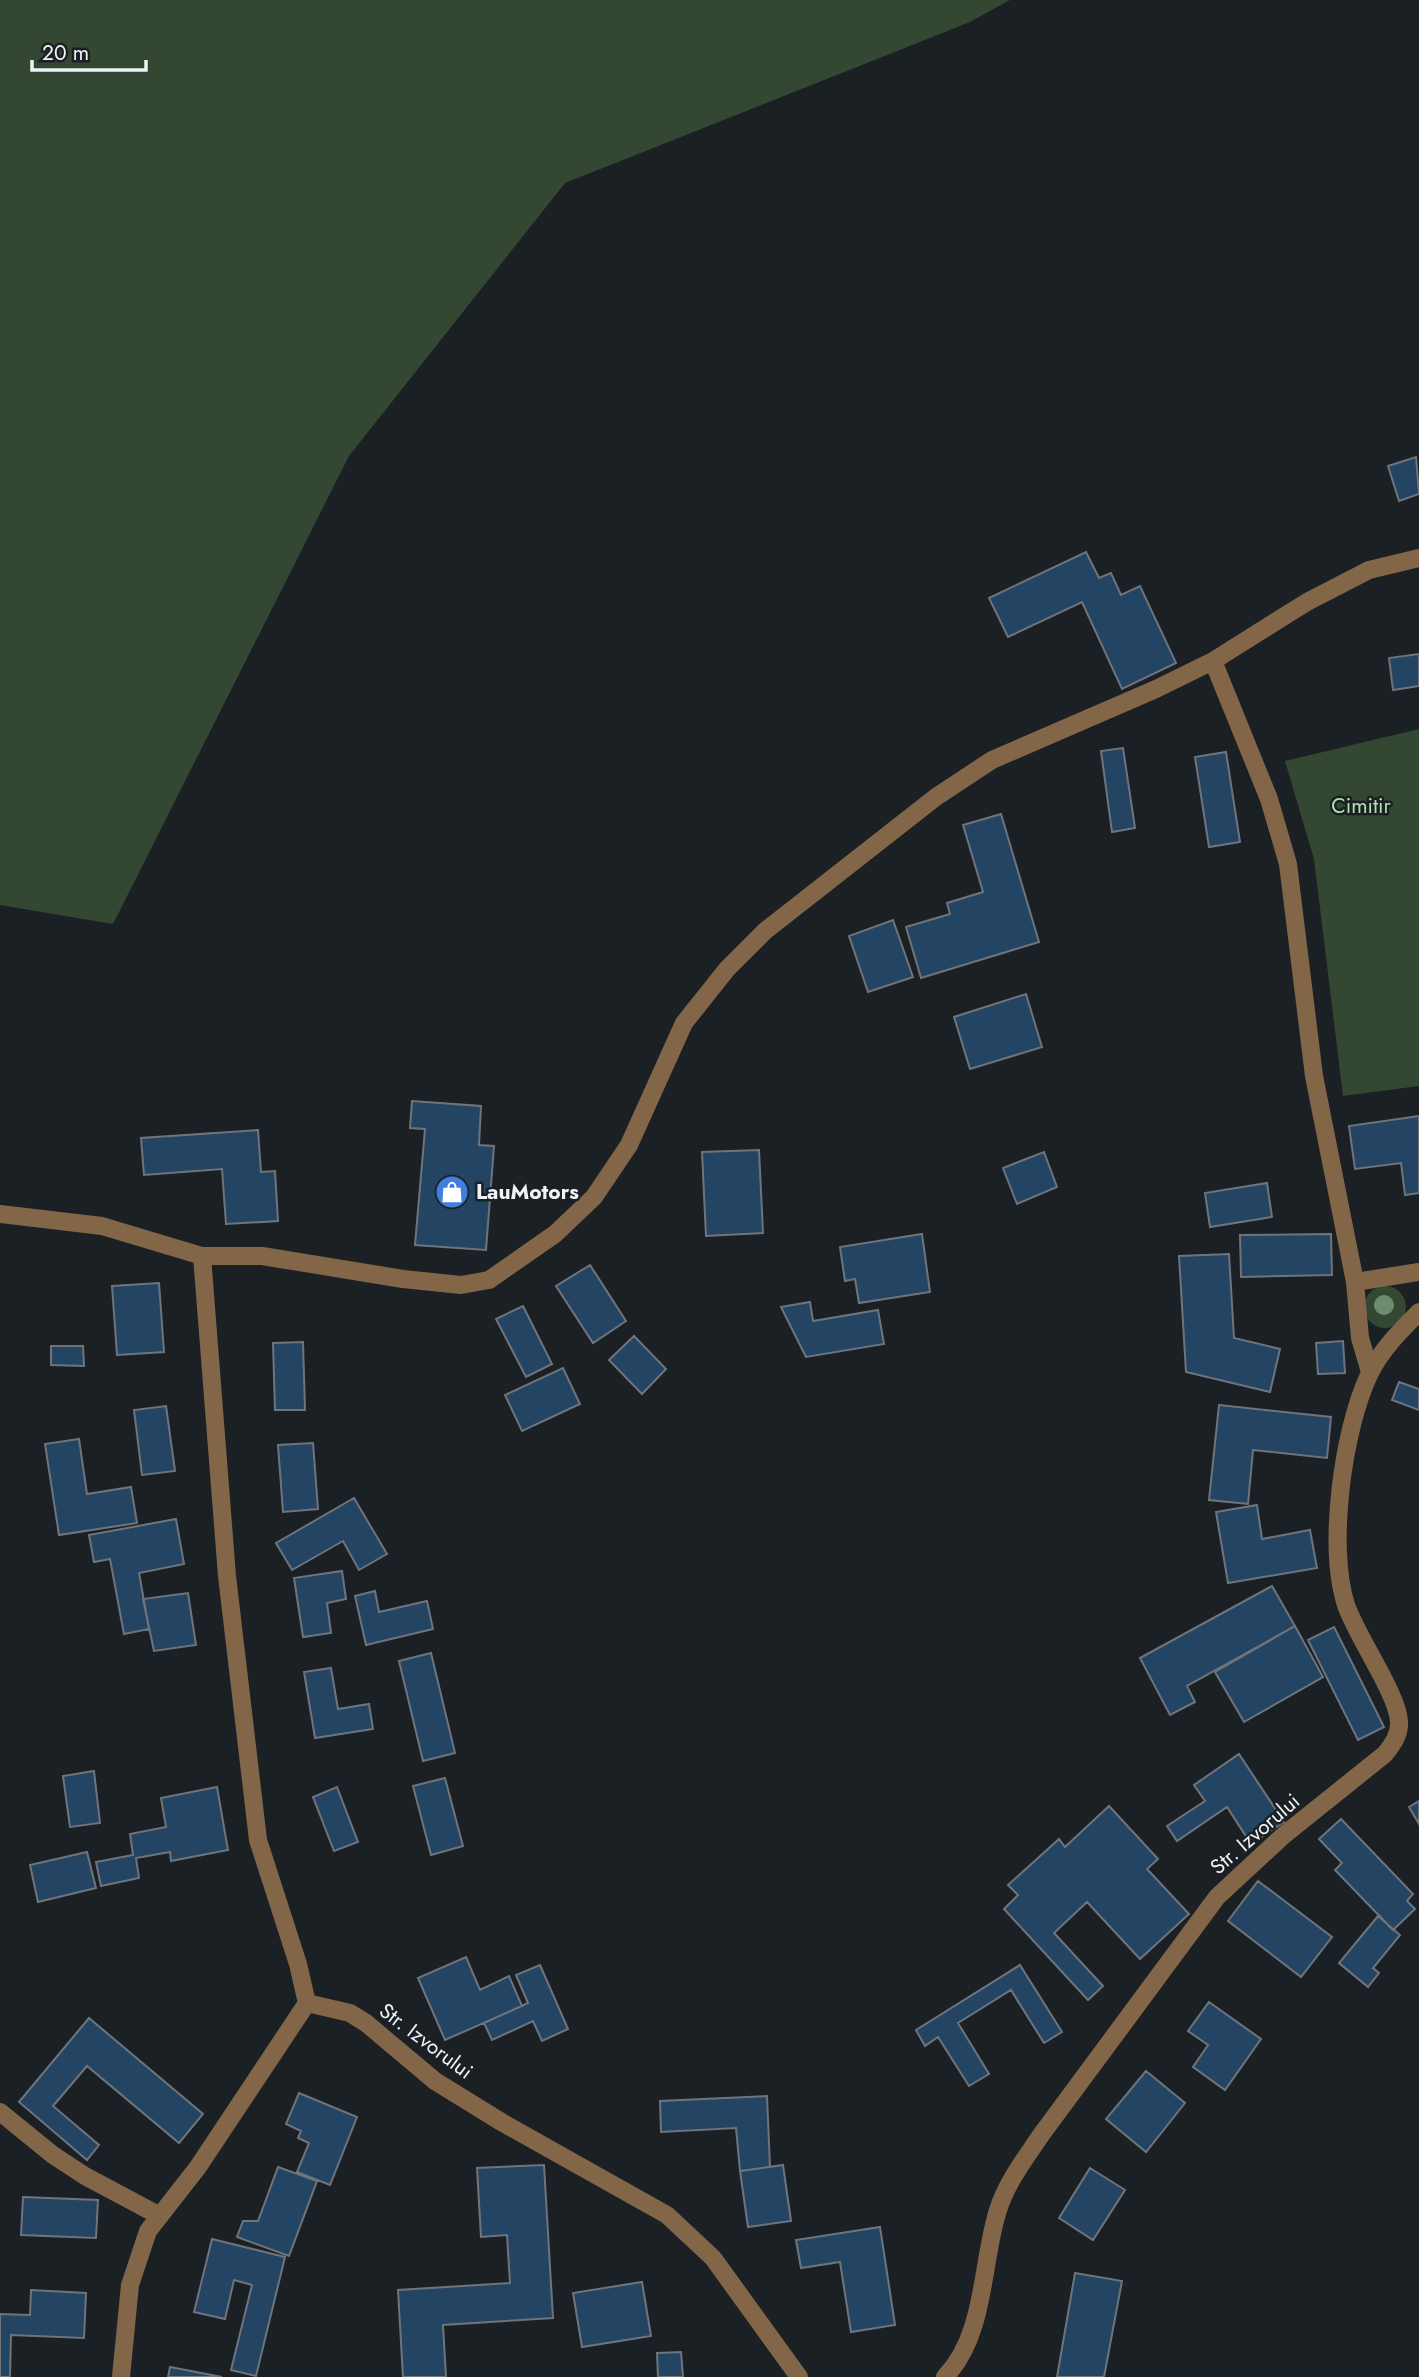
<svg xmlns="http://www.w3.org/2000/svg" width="1419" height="2377" viewBox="0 0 1419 2377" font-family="Jost,sans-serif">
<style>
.green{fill:#344732}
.building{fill:#244464;stroke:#6f747b;stroke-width:2}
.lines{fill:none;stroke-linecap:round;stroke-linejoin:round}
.minor{stroke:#826647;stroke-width:18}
.tree{fill:#6c8c6e}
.labels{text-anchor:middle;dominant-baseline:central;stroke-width:5;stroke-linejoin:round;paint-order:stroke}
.park-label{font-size:21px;fill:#afe5aa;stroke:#1b2025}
.poi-label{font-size:21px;font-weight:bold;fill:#f0f3f7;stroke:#1b2025;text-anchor:start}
.street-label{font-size:21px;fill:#f0f3f7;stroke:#1b2025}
</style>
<rect width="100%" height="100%" fill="#1b2025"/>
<!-- green -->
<path class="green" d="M 0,0 L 1010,0 L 970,22 L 565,183 L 349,456 L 113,924 L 0,905 Z
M 1419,729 L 1419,1086 L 1343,1096 L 1314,859 L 1285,761 Z
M1364 1307a21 21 0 1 1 42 0a21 21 0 1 1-42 0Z"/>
<!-- building -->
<path class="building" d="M 1416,457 L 1419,494 L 1399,501 L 1388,466 Z
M 1086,552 L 1099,578 L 1111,573 L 1121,595 L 1140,586 L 1176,663 L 1122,689 L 1082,602 L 1008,637 L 989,598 Z
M 1419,654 L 1419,686 L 1393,690 L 1389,658 Z
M 1123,748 L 1135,828 L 1112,832 L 1101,751 Z
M 1226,752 L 1240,842 L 1209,847 L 1195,757 Z
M 1001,814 L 1039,942 L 921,978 L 906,927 L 950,914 L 947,903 L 983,892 L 963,825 Z
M 893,920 L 913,977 L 868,992 L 849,936 Z
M 1026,994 L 1042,1047 L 970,1069 L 954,1017 Z
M 412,1101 L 481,1106 L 479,1145 L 494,1146 L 486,1250 L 415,1245 L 425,1129 L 410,1128 Z
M 1419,1116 L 1419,1193 L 1405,1195 L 1401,1163 L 1355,1169 L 1349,1126 Z
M 258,1130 L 261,1172 L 275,1171 L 278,1221 L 226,1224 L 222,1169 L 144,1175 L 141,1138 Z
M 759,1150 L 763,1233 L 706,1236 L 702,1152 Z
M 1044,1152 L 1057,1187 L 1017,1204 L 1003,1168 Z
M 1267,1183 L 1272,1217 L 1210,1227 L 1205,1193 Z
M 922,1234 L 930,1292 L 859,1303 L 855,1279 L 845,1281 L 840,1247 Z
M 1331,1234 L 1332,1275 L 1241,1277 L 1240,1235 Z
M 1229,1254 L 1234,1338 L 1280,1349 L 1270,1392 L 1186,1372 L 1179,1256 Z
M 590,1265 L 626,1321 L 593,1343 L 556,1286 Z
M 159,1283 L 164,1352 L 117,1355 L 112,1286 Z
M 810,1302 L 813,1321 L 878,1310 L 884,1344 L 806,1357 L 781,1307 Z
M 523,1306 L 552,1364 L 526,1377 L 496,1319 Z
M 634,1336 L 666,1369 L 642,1394 L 609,1360 Z
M 1343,1341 L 1345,1373 L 1318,1374 L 1316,1343 Z
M 303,1342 L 305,1410 L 275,1410 L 273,1343 Z
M 51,1346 L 83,1346 L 84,1366 L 51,1365 Z
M 563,1368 L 580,1404 L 522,1431 L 505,1395 Z
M 1399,1382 L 1419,1389 L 1419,1410 L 1392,1400 Z
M 1219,1405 L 1331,1417 L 1327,1458 L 1253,1450 L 1248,1504 L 1209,1500 Z
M 166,1406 L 175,1471 L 142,1475 L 134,1410 Z
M 79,1439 L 87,1494 L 131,1487 L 137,1523 L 59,1535 L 45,1444 Z
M 313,1443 L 318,1509 L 283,1512 L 278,1445 Z
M 354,1498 L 387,1554 L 359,1570 L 343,1541 L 292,1570 L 276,1543 Z
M 1257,1505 L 1262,1539 L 1310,1530 L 1317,1568 L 1228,1583 L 1216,1512 Z
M 176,1519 L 184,1564 L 139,1573 L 149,1629 L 124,1634 L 110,1559 L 94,1562 L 89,1535 Z
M 342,1571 L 346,1599 L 327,1603 L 331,1633 L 303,1637 L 294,1578 Z
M 1272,1586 L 1295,1626 L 1187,1686 L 1195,1702 L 1170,1715 L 1140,1658 Z
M 375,1591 L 379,1612 L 427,1601 L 433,1629 L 366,1645 L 355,1596 Z
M 188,1593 L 196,1645 L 154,1651 L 143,1599 Z
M 1295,1626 L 1323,1677 L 1244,1722 L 1215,1672 Z
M 1334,1627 L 1384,1727 L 1358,1740 L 1308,1640 Z
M 431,1653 L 455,1753 L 423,1761 L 399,1661 Z
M 331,1668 L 338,1709 L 369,1704 L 373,1729 L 315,1738 L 304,1672 Z
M 1239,1754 L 1284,1822 L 1251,1844 L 1227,1807 L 1177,1841 L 1167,1826 L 1205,1801 L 1194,1785 Z
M 94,1771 L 100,1823 L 70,1827 L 63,1776 Z
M 445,1778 L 463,1846 L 431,1855 L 413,1786 Z
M 217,1787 L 228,1850 L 171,1861 L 170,1852 L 136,1858 L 139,1878 L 101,1886 L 96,1862 L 133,1855 L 130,1834 L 166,1827 L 161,1798 Z
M 337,1787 L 358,1842 L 334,1851 L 313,1797 Z
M 1419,1801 L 1419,1824 L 1409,1807 Z
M 1109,1806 L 1158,1859 L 1147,1869 L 1189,1914 L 1140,1959 L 1087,1902 L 1054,1933 L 1103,1986 L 1088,2000 L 1004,1909 L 1018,1895 L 1008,1885 L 1059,1839 L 1065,1847 Z
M 1341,1819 L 1413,1894 L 1407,1901 L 1415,1909 L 1393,1930 L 1335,1870 L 1342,1863 L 1319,1839 Z
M 87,1852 L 96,1888 L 38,1902 L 30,1865 Z
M 1258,1881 L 1332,1937 L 1301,1977 L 1228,1921 Z
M 1378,1916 L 1400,1935 L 1373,1968 L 1379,1973 L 1368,1987 L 1339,1963 Z
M 466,1957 L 480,1990 L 509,1976 L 522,2006 L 445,2040 L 418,1978 Z
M 540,1965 L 568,2029 L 542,2041 L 533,2021 L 492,2040 L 484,2023 L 528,2003 L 516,1975 Z
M 1020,1965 L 1062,2032 L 1044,2043 L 1011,1990 L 958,2023 L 989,2074 L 969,2086 L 938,2037 L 925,2046 L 916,2030 Z
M 1209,2002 L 1261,2039 L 1225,2090 L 1193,2067 L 1208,2045 L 1188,2031 Z
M 89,2018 L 203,2114 L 179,2143 L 87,2066 L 53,2106 L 99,2145 L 87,2160 L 19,2102 Z
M 1146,2071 L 1185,2103 L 1146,2152 L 1106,2119 Z
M 299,2093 L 357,2117 L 330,2185 L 297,2172 L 309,2143 L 298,2138 L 301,2131 L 286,2124 Z
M 767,2096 L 770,2167 L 740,2171 L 736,2128 L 661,2132 L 660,2101 Z
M 544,2165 L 553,2318 L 443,2325 L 446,2377 L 403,2377 L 398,2290 L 510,2283 L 507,2235 L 481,2237 L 477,2168 Z
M 783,2165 L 791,2221 L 748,2227 L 740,2171 Z
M 278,2167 L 317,2181 L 289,2256 L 237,2237 L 243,2221 L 258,2221 Z
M 1090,2168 L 1125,2190 L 1093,2240 L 1059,2218 Z
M 23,2197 L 98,2200 L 96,2238 L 21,2235 Z
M 880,2227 L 895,2325 L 851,2332 L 840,2262 L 801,2268 L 796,2240 Z
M 212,2239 L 285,2257 L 256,2376 L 231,2370 L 252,2285 L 234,2280 L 225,2319 L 194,2312 Z
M 1075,2273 L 1122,2281 L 1104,2377 L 1057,2377 Z
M 642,2282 L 651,2336 L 582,2347 L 573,2293 Z
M 31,2290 L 86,2293 L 84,2338 L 11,2335 L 10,2377 L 0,2377 L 0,2314 L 30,2315 Z
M 681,2352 L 683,2377 L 658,2377 L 657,2353 Z
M 170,2367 L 222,2377 L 168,2377 Z"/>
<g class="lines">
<!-- minor -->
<path class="minor" d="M 1213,661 L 1269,799 L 1288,864 L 1314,1076 L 1355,1282 L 1360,1338 L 1370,1372
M 0,1214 L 102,1226 L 202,1256 L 262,1256 L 403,1279 L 461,1285 L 489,1280 L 555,1234 L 594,1197 L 629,1145 L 684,1023 L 727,969 L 765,931 L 936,797 L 992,760 L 1156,689 L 1213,661 L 1307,602 L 1369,570 L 1419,558
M 202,1256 L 227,1576 L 258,1840 L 298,1964 L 307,2003
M 1355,1282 L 1419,1272
M 0,2112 L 53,2155 L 85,2176 L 160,2216
M 121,2377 L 130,2285 L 148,2231 L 198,2167 L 307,2003 L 350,2013 L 366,2023 L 435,2081 L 503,2123 L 667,2215 L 713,2258 L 799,2377
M 945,2377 C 986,2334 981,2264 998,2210 C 1007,2182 1025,2159 1041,2135 L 1217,1897 L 1284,1835 L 1385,1754 C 1393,1744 1400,1734 1399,1721 C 1397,1693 1357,1637 1346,1605 C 1327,1546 1343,1430 1369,1375 C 1380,1351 1401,1330 1419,1312"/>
</g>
<!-- trees -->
<circle class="tree" cx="1384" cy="1305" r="10"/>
<!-- icons -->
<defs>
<symbol id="shop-disc" viewBox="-11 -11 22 22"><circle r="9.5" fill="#3f7fe0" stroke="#1b2025"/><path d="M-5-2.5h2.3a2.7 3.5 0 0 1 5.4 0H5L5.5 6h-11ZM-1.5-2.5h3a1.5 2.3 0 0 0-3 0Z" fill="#fff"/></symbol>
</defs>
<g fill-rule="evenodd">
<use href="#shop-disc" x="433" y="1173" width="38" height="38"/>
</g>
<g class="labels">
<!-- park labels -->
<g class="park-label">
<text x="1361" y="806">Cimitir</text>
</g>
<!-- poi labels -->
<g class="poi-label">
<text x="476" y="1192">LauMotors</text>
</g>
<!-- street labels -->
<g class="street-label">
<text transform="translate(1255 1834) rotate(-41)">Str. Izvorului</text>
<text transform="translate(426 2041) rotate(37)">Str. Izvorului</text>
</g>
</g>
<!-- scale -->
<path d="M32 60v10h114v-10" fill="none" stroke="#f0f3f7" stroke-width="3.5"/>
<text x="42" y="60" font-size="21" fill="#f0f3f7" stroke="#1b2025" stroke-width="5" paint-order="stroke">20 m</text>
</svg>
